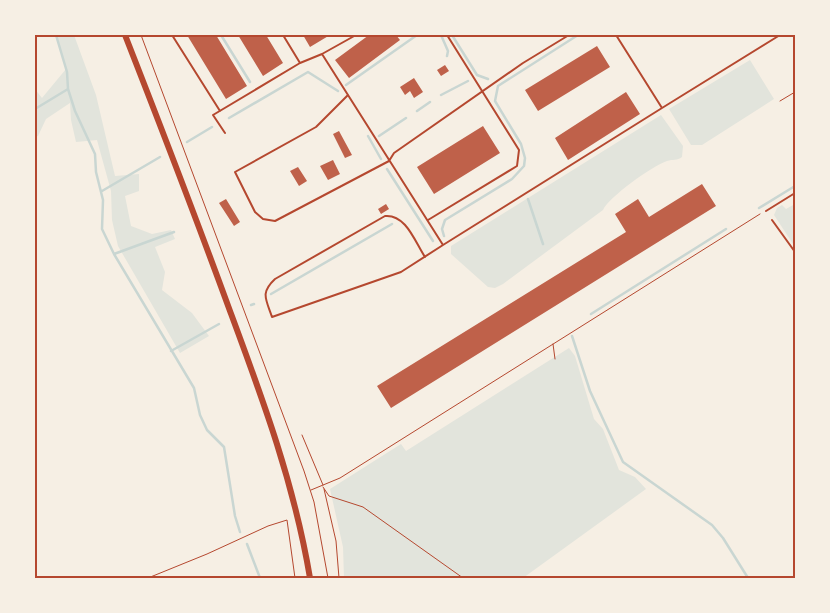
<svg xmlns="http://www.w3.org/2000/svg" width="830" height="613" viewBox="0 0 830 613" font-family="'Exo 2',sans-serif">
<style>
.green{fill:#e2e4dc}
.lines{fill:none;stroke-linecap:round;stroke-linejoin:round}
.stream{stroke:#c9d6d2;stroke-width:2.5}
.building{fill:#bf614a}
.path{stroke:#b5482f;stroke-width:1}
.service{stroke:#b5482f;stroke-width:2}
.primary{stroke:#b5482f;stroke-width:6}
.neatline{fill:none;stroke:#b5482f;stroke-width:2}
</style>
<rect width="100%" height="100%" fill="#f6efe4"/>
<!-- green -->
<path class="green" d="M 57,35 L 74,35 L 96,95 L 115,176 L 139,174 L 139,191 L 125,196 L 131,226 L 152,234 L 171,230 L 175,239 L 155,247 L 165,272 L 162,290 L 192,313 L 209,336 L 180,353 L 118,246 L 112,220 L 111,191 L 97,140 L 76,142 L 71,120 L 70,103 L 46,119 L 38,136 L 35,137 L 35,89 L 42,98 L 66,69 Z
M 750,60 L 774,99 L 702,145 L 691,145 L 669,109 Z
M 661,115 L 683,146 L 682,157 C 677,161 673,159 667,161 C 652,166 609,197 603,210 L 503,284 L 495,288 L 488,287 L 451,254 L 451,246 Z
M 795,204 L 795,247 L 774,215 L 777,208 L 782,205 L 786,209 Z
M 569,348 L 575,356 L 594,419 L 603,429 L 619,470 L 635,477 L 646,489 L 523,578 L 344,578 L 343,547 L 330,489 L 401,444 L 406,451 Z"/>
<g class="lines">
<!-- stream -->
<path class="stream" d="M 56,35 L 67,72 L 68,89 L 75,111 L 95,154 L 96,172 L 103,200 L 102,229 L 114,254 L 194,388 L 200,415 L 207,430 L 224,447 L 235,516 L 240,532
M 221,35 L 250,82
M 441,35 L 448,51 L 447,56
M 452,35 L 477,75 L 488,79
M 346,85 L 417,35
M 441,95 L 468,81
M 35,109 L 68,89
M 417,111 L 430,102
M 229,118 L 308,72 L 338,91
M 368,136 L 381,159
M 379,136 L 406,118
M 187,142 L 212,127
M 387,169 L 433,241
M 102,191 L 160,157
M 528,199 L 543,244
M 759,208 L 795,186
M 444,236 L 442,229 L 445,220 L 512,179 L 524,166 L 525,158 L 521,144 L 495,101 L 498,86 L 578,35
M 114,254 L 174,232
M 271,294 L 392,224
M 251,305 L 254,304
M 591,314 L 726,229
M 572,336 L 590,391 L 623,462 L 712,525 L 723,538 L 748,578
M 171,351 L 219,324
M 247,544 L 260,578"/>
</g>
<!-- building -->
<path class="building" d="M 187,35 L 216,35 L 247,86 L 226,99 Z
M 238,35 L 266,35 L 283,63 L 263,76 Z
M 303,35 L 330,35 L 310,47 Z
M 369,35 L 396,35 L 400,40 L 349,78 L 335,60 Z
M 597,46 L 610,67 L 538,111 L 525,90 Z
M 445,65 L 449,71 L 441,76 L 437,70 Z
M 414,78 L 423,92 L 414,98 L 410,91 L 405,95 L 400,87 Z
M 626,92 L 640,114 L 568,160 L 555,138 Z
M 483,126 L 500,153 L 434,194 L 417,167 Z
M 339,131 L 352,155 L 345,158 L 333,134 Z
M 333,160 L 340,174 L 328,180 L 320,166 Z
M 298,167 L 307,181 L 299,186 L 290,171 Z
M 702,184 L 716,206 L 391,408 L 377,386 L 626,232 L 615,214 L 638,199 L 649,217 Z
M 226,199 L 240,222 L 234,226 L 219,203 Z
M 386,204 L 389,209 L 381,214 L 378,209 Z"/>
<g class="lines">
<!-- path -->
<path class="path" d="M 141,35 L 304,471 L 314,502 L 328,578
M 780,101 L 795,92
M 553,344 L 555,359
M 302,435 L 323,485
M 323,487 L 329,496 L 363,507 L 463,578
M 324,489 L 336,541 L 339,578
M 311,490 L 340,478 L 760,214
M 148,578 L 207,554 L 268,526 L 287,520 L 295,578"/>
<!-- service -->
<path class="service" d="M 172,35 L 220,111
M 283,35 L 300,63
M 616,35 L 662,108 L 780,35
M 322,54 L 443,245 L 662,108
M 348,95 L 316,127 L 235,172 L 255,212 L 263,219 L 275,221 L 389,161 L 394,153 L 523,63 L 569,35
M 225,133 L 213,115 L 300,63 L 322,54 L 356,35
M 766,211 L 795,193
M 428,220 L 517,166 L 519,150 L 447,35
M 772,220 L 795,252
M 425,257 C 415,242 406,214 385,216 L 275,279 C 260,293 266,299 272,317 L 401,272 C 415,263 429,254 443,245"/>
<!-- primary -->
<path class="primary" d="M 125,35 C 161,127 196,218 230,311 C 263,400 294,483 310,578"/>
</g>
<!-- border -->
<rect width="830" height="613" fill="none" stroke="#f6efe4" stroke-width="72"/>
<rect x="36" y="36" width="758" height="541" class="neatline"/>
</svg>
